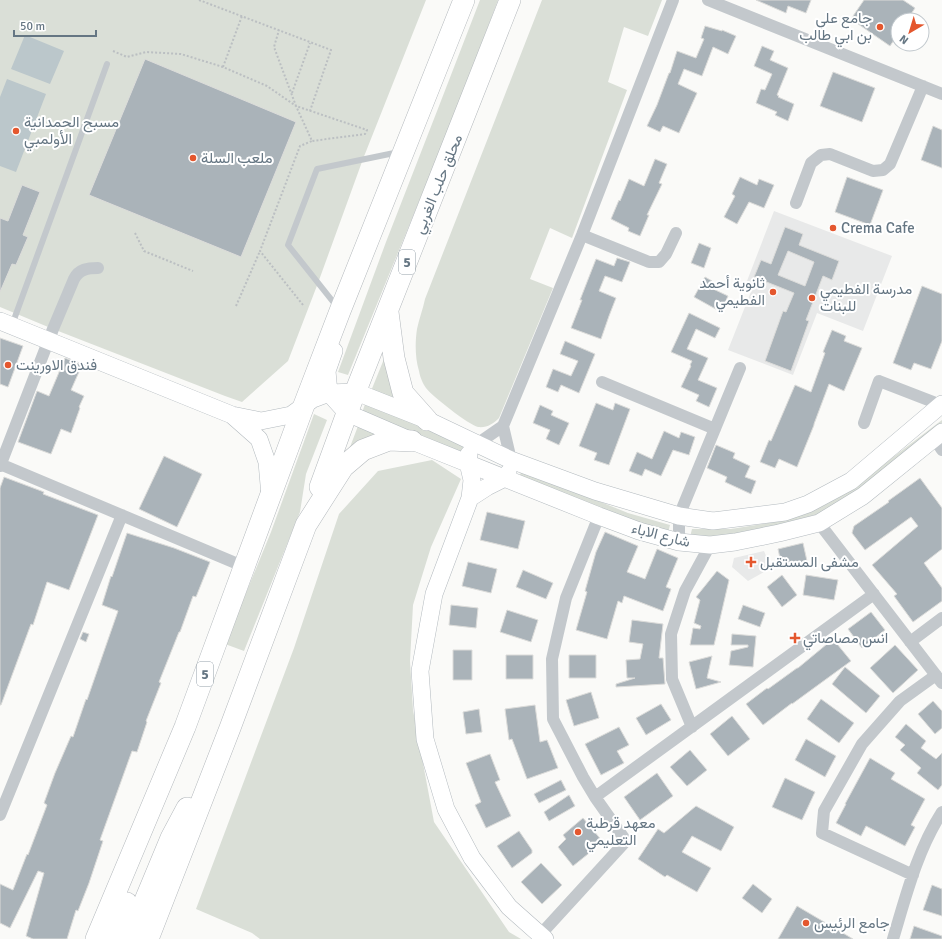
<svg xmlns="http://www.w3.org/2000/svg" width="942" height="939" viewBox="0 0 942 939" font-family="Signika,Vazirmatn,sans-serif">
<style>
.built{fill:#e8e9e9}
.green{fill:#dadfd7}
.water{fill:#bbc7cb}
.building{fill:#aab3b9;stroke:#dcdcda;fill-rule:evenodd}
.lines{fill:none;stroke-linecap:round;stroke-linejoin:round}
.secondary-casing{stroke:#b3babf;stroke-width:18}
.highway-casing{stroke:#b4b9bd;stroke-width:22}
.path{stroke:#bbbfc2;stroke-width:2;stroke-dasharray:2 2;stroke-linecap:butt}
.lane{stroke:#c3c8cc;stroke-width:6}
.street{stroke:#c3c8cc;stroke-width:12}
.secondary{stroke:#fff;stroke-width:17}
.highway{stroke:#fff;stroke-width:21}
.poi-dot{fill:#e4572e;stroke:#fff;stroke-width:1.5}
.labels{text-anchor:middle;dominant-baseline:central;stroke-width:4;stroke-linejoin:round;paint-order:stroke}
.shield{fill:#fff;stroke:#939fa8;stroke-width:1}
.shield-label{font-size:14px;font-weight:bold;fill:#657683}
.poi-label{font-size:15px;fill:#657683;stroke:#fff;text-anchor:start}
.street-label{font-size:15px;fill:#657683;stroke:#fff}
</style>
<rect width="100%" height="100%" fill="#fafaf8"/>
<!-- built -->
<path class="built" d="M 774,211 L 892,256 L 863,331 L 817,313 L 793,375 L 728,350 L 754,284 L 747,281 Z
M 764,551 L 771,568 L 748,581 L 732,567 L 734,558 Z"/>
<!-- green -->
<path class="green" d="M 0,0 L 426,0 L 363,159 L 318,283 L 288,361 L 242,402 L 225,396 L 53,329 L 0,307 Z
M 480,0 L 498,0 L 460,101 L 348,375 L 338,372 L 386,242 L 439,106 Z
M 542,0 L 662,0 L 648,36 L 624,27 L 608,82 L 627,90 L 572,238 L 550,228 L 530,279 L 553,288 L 499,418 C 493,424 487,428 478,427 C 469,425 432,396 426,388 C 423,384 420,377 419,371 C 415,358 415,342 417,329 C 419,319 423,309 425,299 Z
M 384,359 L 397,401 L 371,391 Z
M 365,404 L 466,445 L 463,454 L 362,413 Z
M 314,414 L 327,420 L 306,474 L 300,512 L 244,651 L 225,644 L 271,532 Z
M 942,420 L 942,429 L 859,492 L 825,511 L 808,518 L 731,536 L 690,537 L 692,529 L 731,529 L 768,523 L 805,511 L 855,486 Z
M 358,426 L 384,435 L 347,455 Z
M 432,460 L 461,479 L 431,547 L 413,605 L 410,661 L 413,710 L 434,822 L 509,932 L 521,939 L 260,939 L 252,933 L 196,909 L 294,648 L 339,514 L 378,471 Z
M 522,470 L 628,513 L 670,525 L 668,533 L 519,477 Z"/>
<!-- water -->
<path class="water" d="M 25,35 L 64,51 L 50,84 L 11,69 Z
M 7,79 L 46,94 L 16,172 L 0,166 L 0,97 Z"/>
<!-- building -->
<path class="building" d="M 756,0 L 811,0 L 806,13 L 788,6 L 786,13 Z
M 864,0 L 903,0 L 915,8 L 907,20 L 898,20 L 898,34 L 890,46 L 851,19 Z
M 705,26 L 722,31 L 722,30 L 736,36 L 728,54 L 713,47 L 702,76 L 684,69 L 678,84 L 697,93 L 679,133 L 663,126 L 660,132 L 647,126 L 657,105 L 669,73 L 670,73 L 677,51 L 696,58 L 704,39 L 701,38 Z
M 762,46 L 774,51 L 770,60 L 788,68 L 777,95 L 779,96 L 778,97 L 794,104 L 788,121 L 775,115 L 777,112 L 756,103 L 761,89 L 765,90 L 772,74 L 754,66 Z
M 145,59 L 296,122 L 241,257 L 89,195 Z
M 833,72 L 875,88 L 862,122 L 820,106 Z
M 933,126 L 942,130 L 942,168 L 921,160 Z
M 655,159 L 667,164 L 659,183 L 662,184 L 647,215 L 649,215 L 640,236 L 628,231 L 629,228 L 611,219 L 619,200 L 620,201 L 629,179 L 644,186 Z
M 740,177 L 757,185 L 759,179 L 774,185 L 764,208 L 749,202 L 737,224 L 724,217 L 735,196 L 732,194 Z
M 847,177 L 883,190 L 870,225 L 835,212 Z
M 22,185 L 40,192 L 23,235 L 28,237 L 16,265 L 12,264 L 0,292 L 0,218 L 8,221 Z
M 785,227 L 803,234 L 799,245 L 839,261 L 832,280 L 823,276 L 806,320 L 809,321 L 791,371 L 765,361 L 783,311 L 786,312 L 794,293 L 754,277 L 761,260 L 771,264 ZM 788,251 L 814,262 L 805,286 L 778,275 Z
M 699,243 L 711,248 L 704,268 L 691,263 Z
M 617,258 L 630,262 L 622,282 L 605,276 L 599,291 L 616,298 L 609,316 L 601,339 L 571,328 L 582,300 L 580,300 L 596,259 L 614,266 Z
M 705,277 L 712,281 L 709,287 L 728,296 L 721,312 L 694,297 Z
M 922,286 L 942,294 L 942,341 L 931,369 L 914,363 L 911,370 L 893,363 Z
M 689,313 L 720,328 L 715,338 L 696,329 L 687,349 L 708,358 L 698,380 L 717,388 L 709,407 L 696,401 L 699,395 L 681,387 L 691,366 L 690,365 L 692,361 L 671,352 Z
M 832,330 L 846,336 L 844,341 L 862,348 L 844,391 L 829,384 L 814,424 L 814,425 L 797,467 L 779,459 L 775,468 L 760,462 L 769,440 L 771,441 L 795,385 L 811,392 L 825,353 L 823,352 Z
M 0,338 L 23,346 L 8,387 L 0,384 Z
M 565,341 L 595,354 L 579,393 L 561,385 L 558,392 L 546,387 L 553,369 L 571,376 L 578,361 L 560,354 Z
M 65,358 L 82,365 L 71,390 L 84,396 L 79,407 L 80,408 L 71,433 L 61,429 L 51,454 L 18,442 L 37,391 L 49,396 Z
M 596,403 L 613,410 L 615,403 L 630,409 L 609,465 L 594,460 L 597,453 L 579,446 Z
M 540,405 L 553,411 L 551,415 L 569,423 L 559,445 L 546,439 L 550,430 L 533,423 Z
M 664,431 L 679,438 L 681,432 L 695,437 L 689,455 L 673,450 L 661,476 L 645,469 L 642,476 L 629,471 L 637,452 L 652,459 Z
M 716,445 L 735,453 L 733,458 L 750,466 L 745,477 L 756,481 L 751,494 L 725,482 L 727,477 L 707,468 Z
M 164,456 L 202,474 L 177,527 L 139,509 Z
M 4,477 L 44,492 L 43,494 L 98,515 L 69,590 L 47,582 L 33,625 L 31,624 L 1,705 L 0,705 L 0,488 Z
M 920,478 L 942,508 L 942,549 L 924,563 L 942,588 L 942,601 L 913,622 L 894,596 L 897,594 L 872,565 L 918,526 L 911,517 L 865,550 L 852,533 L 854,526 L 889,502 L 888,501 Z
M 487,512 L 525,521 L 518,549 L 480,540 Z
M 605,532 L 638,546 L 627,572 L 645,579 L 657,549 L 678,558 L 666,587 L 671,589 L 663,611 L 624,596 L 622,603 L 618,601 L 607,639 L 576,630 L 587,592 L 585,591 L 596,552 Z
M 127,533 L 174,548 L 210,562 L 196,597 L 193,596 L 180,632 L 179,632 L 159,682 L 161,683 L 146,721 L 147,722 L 137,752 L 132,751 L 100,840 L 103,841 L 89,883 L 78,911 L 76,910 L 67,939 L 33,939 L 26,936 L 44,873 L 38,871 L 10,928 L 0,923 L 0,884 L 13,890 L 27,854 L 28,855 L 47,805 L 44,803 L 55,773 L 71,736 L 73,737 L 86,699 L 87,700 L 118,611 L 102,605 L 111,576 L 112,577 Z
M 803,543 L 807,561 L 782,567 L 778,549 Z
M 468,562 L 497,569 L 491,593 L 462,586 Z
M 523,570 L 553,583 L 546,599 L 516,587 Z
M 717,571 L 729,580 L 714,645 L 690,645 L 693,628 L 700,629 L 701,626 L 694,623 L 700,600 L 696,597 Z
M 782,575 L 797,595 L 782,607 L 767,587 Z
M 806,575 L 838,580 L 834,600 L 803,595 Z
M 451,605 L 478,608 L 476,628 L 449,625 Z
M 743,605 L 765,613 L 760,627 L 738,619 Z
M 507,610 L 538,620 L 531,642 L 500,632 Z
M 871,612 L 885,630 L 862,648 L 848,629 Z
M 632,620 L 663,624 L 659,658 L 663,658 L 665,684 L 616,687 L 616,684 L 635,678 L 627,678 L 626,660 L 640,659 L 643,644 L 629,642 Z
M 83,632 L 89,634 L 86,642 L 80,639 Z
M 732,634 L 756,636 L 753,667 L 729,665 L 731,651 L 748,647 L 748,645 L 731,645 Z
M 833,639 L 851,661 L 792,704 L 792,703 L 763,725 L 746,704 L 767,688 L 768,689 L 797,668 L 798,668 Z
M 895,645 L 918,670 L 893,693 L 870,668 Z
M 453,650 L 472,650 L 472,680 L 453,680 Z
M 506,655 L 533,655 L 533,679 L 506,679 Z
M 569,655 L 596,655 L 596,678 L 569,678 Z
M 712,656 L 707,678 L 721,682 L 696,689 L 689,662 Z
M 845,667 L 880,696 L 866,713 L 832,684 Z
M 591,692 L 599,718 L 574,726 L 566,700 Z
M 821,699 L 854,723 L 839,743 L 807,719 Z
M 933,701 L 942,711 L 942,728 L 935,734 L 918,714 Z
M 661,704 L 671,720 L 646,735 L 636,718 Z
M 535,705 L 540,742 L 547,740 L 558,768 L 527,779 L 512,739 L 509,740 L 505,709 Z
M 479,709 L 482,732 L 466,734 L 463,712 Z
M 732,716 L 750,739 L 728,756 L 710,734 Z
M 906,724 L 926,741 L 921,748 L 936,759 L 942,753 L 942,785 L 938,790 L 917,773 L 921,768 L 900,750 L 905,745 L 895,737 Z
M 619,727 L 629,745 L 617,751 L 624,763 L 601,775 L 585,744 Z
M 806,739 L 836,756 L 825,777 L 795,760 Z
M 690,750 L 707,770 L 687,786 L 670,767 Z
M 490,754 L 500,780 L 495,782 L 511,816 L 486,828 L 475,805 L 481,802 L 466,763 Z
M 870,758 L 895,773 L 891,779 L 925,799 L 911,825 L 915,827 L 905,846 L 866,826 L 861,836 L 836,823 L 846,804 L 845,804 Z
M 657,773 L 673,796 L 640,820 L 624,797 Z
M 785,778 L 815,792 L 802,820 L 772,807 Z
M 561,780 L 566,790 L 539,803 L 534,794 Z
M 569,795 L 575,806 L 549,821 L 544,812 Z
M 696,806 L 734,827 L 721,851 L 692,836 L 682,852 L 711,868 L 697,892 L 667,875 L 665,877 L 638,859 L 658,829 L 664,833 Z
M 583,818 L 603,842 L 573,866 L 558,847 L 566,839 L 563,835 Z
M 519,831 L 532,850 L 532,853 L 512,868 L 497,846 Z
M 541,863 L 562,885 L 542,904 L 521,882 Z
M 753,884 L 772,899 L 762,913 L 742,898 Z
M 932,885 L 942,889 L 942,916 L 923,910 Z
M 797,906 L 853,939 L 778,939 Z
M 914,926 L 942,936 L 942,939 L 910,939 Z"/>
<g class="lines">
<defs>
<path id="secondary" d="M 0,321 L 232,415 L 261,421 L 291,415 L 313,399 L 329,393 L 356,392 L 427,420 L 511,460 L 595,491 L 679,516 L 713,521 L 785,512 L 808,504 L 851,481 L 942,404
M 334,351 L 327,371 L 329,393 L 347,413 L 412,441 L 599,516 L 639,531 L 679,542 L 710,545 L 735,542 L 779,533 L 819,523 L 863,496 L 942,432
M 233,416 L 259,439 L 267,462 L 270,496
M 469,454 L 468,463 L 472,480 L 470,498 L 434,594 L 420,671 L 425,739 L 446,809 L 472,858 L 509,907 L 545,939
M 470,498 L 487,487 L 505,478 L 508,473"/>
<path id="highway" d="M 388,312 L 394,358 L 403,393 L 427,420
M 320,487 L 347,413 L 510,0
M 96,939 L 185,727 L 304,405 L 340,311 L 464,0
M 113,939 L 127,903
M 129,939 L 171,838 L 187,808
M 148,939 L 230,728 L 306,525 L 343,467 L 363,450 L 389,440 L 412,441"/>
</defs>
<!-- secondary casing -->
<use href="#secondary" class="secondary-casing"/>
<!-- highway casing -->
<use href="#highway" class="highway-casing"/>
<!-- path -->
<path class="path" d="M 199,0 L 331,50 L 310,111
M 113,51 L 127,57 L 146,52 L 181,54 L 223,67 L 267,86 L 296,106 L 312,141 L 365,134 L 367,130 L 296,106 L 274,47 L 279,30
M 223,67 L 242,16
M 292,93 L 310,43
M 135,233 L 144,251 L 193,271
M 303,305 L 260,251 L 300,146 L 312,141
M 236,306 L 260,251"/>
<!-- lane -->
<path class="lane" d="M 338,308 L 288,245 L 317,169 L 399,152
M 12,325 L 107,64"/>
<!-- street -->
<path class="street" d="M 708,0 L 942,94
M 796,203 L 811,163 L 821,155 L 830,154 L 873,171 L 883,170 L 890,164 L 923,86
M 582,235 L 649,262 L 659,262 L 666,254 L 676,233
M 602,382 L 715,429
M 864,423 L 879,381 L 941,405
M 503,426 L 511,460
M 934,438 L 942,450
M 477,444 L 503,426 L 582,235 L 673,0
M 0,464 L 245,567
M 0,466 L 53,329 L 74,279 C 79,269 88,268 98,268
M 819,523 L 942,683
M 679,542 L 679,516 L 740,368
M 910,642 L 942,618
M 692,727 L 672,679 L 671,634 L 685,591 L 710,545
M 595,797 L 874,594
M 0,815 L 122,515
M 913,875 L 822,833 L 824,811 L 862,744 L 900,701 L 936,675
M 540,935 L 626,841 L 595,797 L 583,777 L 553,719 L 552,659 L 566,598 L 599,516
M 893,939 C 906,896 917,851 942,812"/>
<!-- secondary -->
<use href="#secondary" class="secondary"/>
<!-- highway -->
<use href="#highway" class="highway"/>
</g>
<!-- markers -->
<g class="poi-dot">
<circle cx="880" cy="27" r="4"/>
<circle cx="16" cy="131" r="4"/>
<circle cx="193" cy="158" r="4"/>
<circle cx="833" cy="228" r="4"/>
<circle cx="773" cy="292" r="4"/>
<circle cx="812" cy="298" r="4"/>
<circle cx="8" cy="365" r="4"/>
<path d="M749 556h4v4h4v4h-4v4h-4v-4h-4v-4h4z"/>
<path d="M793 632h4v4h4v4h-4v4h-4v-4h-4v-4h4z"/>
<circle cx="578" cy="832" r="4"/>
<circle cx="806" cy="923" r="4"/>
</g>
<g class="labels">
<!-- shield labels -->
<g class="shield">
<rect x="399" y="250" width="16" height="24" rx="3"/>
<rect x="197" y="662" width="16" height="24" rx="3"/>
</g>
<g class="shield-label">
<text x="407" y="262">5</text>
<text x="205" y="674">5</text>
</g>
<!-- poi labels -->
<g class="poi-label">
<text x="872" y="18" text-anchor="end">جامع علي<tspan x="872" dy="17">بن ابي طالب</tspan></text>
<text x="24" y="122">مسبح الحمدانية<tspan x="24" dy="17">الأولمبي</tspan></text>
<text x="201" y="158">ملعب السلة</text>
<text x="841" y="228">Crema Cafe</text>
<text x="765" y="283" text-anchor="end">ثانوية أحمد<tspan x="765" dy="17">الفطيمي</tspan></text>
<text x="820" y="289">مدرسة الفطيمي<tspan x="820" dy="17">للبنات</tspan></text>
<text x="16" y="365">فندق الاورينت</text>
<text x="760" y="562">مشفى المستقبل</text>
<text x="803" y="638">انس مصاصاتي</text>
<text x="586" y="823">معهد قرطبة<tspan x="586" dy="17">التعليمي</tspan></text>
<text x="814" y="923">جامع الرئيس</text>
</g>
<!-- street labels -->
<g class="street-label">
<text transform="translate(438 184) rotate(-68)">محلق حلب الغربي</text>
<text transform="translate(661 535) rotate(14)">شارع الاباء</text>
</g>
</g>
<!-- north arrow -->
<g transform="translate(910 32) rotate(218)"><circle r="19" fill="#ffffff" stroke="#c1c8cd"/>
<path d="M0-3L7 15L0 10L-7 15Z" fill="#e4572e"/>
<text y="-6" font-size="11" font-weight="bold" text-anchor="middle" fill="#657683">N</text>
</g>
<!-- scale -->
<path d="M14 30v6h82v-6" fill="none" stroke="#657683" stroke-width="2"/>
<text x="20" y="30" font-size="12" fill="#657683" stroke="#ffffff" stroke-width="3" paint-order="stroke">50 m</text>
</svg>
